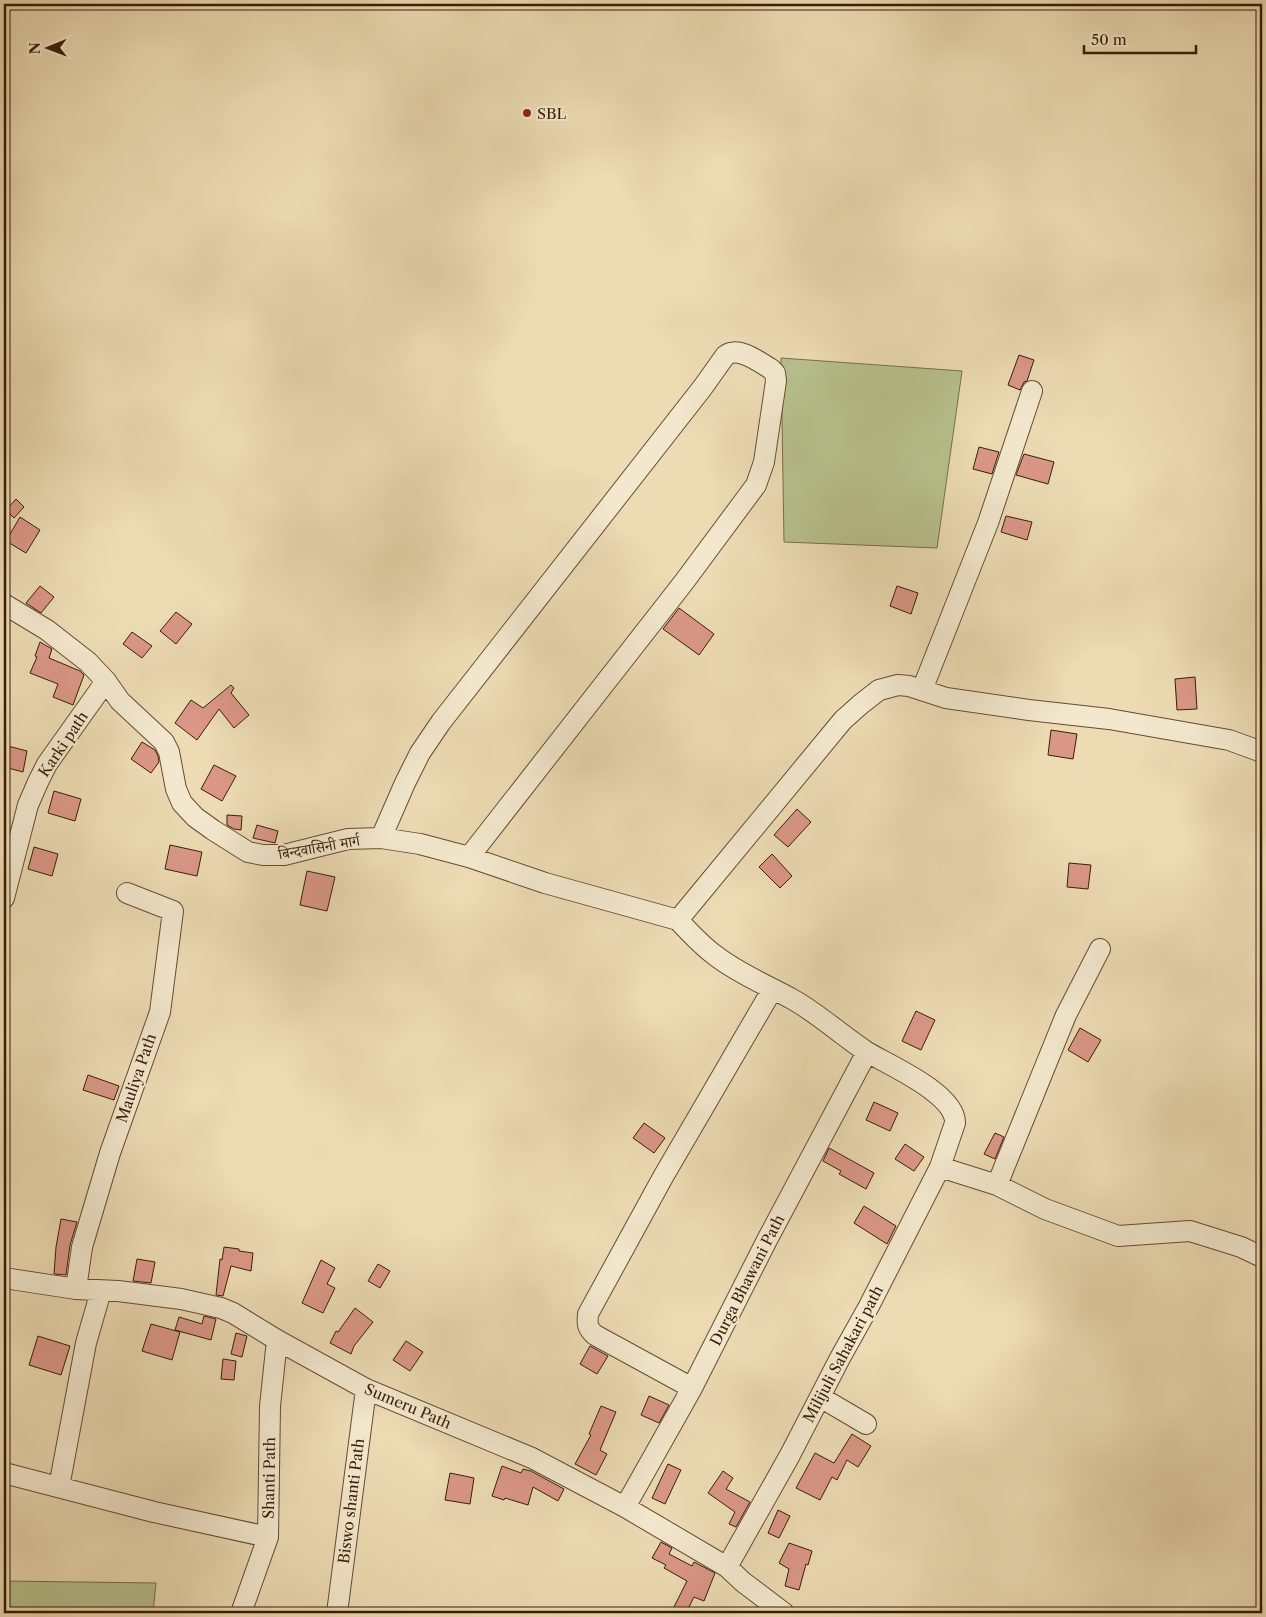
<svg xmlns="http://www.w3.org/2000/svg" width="1266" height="1617" viewBox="0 0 1266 1617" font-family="'Libre Caslon Text','Noto Serif Devanagari',serif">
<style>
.green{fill:#b7c08d;stroke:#786e4a}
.building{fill:#da9787;stroke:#391d06}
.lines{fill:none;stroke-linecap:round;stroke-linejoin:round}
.minor-casing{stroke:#664c31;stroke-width:22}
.minor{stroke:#f3e8ce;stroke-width:20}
.poi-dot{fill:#8f2418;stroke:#f3e8ce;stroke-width:2}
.labels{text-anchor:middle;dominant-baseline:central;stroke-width:4;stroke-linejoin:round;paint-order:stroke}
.poi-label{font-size:15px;fill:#391d06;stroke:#f3e8ce;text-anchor:start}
.street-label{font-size:15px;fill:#391d06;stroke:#f3e8ce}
</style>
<rect width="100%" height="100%" fill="#ecdbb3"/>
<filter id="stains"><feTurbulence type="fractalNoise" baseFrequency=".004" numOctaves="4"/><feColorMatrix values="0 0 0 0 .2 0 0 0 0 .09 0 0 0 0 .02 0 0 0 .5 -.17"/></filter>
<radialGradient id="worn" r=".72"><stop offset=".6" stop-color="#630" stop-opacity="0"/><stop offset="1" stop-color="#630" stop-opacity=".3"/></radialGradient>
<!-- green -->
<path class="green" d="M 781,358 L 962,371 L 937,548 L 784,542 Z
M 4,1581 L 156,1583 L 153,1613 L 4,1613 Z"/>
<!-- building -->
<path class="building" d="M 1019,355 L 1034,360 L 1027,381 L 1024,382 L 1020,390 L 1008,385 Z
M 979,447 L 999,452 L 992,474 L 973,469 Z
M 1024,454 L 1054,462 L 1048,484 L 1016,475 Z
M 16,499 L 24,507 L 14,518 L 6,510 Z
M 1006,516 L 1032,522 L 1027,540 L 1001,532 Z
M 20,517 L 40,530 L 26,553 L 6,541 Z
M 40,586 L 54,597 L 41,613 L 26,603 Z
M 897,586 L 918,593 L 911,614 L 890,606 Z
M 679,608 L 714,634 L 699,655 L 663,629 Z
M 176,612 L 192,624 L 176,644 L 160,631 Z
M 132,632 L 152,646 L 142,658 L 123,644 Z
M 40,642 L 52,649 L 49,658 L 80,671 L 84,675 L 73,705 L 53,697 L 58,684 L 30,673 L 37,657 L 35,656 Z
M 1195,677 L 1197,709 L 1177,710 L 1175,679 Z
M 231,685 L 234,688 L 231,693 L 249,715 L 234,728 L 219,709 L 197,740 L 175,723 L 191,700 L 203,708 Z
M 1051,730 L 1077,734 L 1073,759 L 1048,755 Z
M 142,742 L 155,750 L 158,756 L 159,762 L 151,773 L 131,759 Z
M 8,746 L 27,751 L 23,772 L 4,767 Z
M 214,765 L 236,776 L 222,801 L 201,789 Z
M 54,791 L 81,799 L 75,821 L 48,813 Z
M 797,809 L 811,822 L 788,847 L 774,835 Z
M 227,815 L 242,816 L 241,830 L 234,829 L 227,825 Z
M 257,825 L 278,831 L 275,843 L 253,838 Z
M 170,845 L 202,852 L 197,876 L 165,869 Z
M 34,847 L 58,854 L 52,876 L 28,869 Z
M 772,854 L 792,876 L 780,888 L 759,867 Z
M 1069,863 L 1091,865 L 1088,889 L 1067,887 Z
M 307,871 L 335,877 L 327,911 L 300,905 Z
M 916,1011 L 935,1020 L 921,1050 L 902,1041 Z
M 1080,1028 L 1101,1040 L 1088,1062 L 1068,1050 Z
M 88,1075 L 119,1086 L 114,1100 L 83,1090 Z
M 874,1102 L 898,1113 L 890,1131 L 866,1120 Z
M 644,1123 L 665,1138 L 654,1153 L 633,1138 Z
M 995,1133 L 1004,1137 L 995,1159 L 984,1154 Z
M 905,1144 L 924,1157 L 914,1171 L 895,1159 Z
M 829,1148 L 874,1173 L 866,1189 L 839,1174 L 841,1171 L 823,1161 Z
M 864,1206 L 896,1226 L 887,1244 L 854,1223 Z
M 61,1219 L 77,1222 L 70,1245 L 66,1275 L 54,1274 L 56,1247 Z
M 224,1247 L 239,1249 L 239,1251 L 253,1253 L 251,1271 L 231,1266 L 223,1296 L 216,1295 L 220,1259 L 222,1260 Z
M 137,1259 L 155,1262 L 151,1283 L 133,1281 Z
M 321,1260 L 335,1268 L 327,1284 L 335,1288 L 323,1313 L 302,1303 Z
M 378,1264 L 390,1271 L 380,1288 L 368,1281 Z
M 355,1308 L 373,1322 L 354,1346 L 351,1354 L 330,1343 L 336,1331 L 338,1332 Z
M 204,1316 L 216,1319 L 211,1340 L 175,1330 L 179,1317 L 202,1324 Z
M 151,1324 L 180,1332 L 172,1360 L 142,1351 Z
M 236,1333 L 247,1336 L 242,1357 L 231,1354 Z
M 38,1336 L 70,1346 L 61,1375 L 29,1365 Z
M 406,1341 L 423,1352 L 410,1371 L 393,1360 Z
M 590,1346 L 608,1356 L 597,1374 L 580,1364 Z
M 223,1359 L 236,1361 L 234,1380 L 221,1379 Z
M 649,1396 L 669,1405 L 659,1423 L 641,1415 Z
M 601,1406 L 616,1412 L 600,1450 L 607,1454 L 596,1475 L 575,1464 L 591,1435 L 589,1434 Z
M 852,1434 L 871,1446 L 858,1467 L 847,1460 L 837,1480 L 832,1477 L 820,1500 L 796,1488 L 815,1453 L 834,1463 Z
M 668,1464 L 681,1470 L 665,1504 L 652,1498 Z
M 502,1466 L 521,1473 L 523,1469 L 531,1471 L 564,1489 L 558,1501 L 533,1487 L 528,1505 L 505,1498 L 504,1500 L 492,1496 Z
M 723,1471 L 733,1478 L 726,1489 L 750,1502 L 736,1527 L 729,1524 L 735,1512 L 708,1493 Z
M 450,1473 L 474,1478 L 470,1504 L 445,1500 Z
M 778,1510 L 790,1516 L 779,1538 L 768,1533 Z
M 661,1542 L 672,1548 L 669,1554 L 692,1566 L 694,1562 L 715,1573 L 704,1601 L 694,1597 L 686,1613 L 671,1613 L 687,1581 L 664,1568 L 666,1565 L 652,1558 Z
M 789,1543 L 812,1551 L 808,1565 L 806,1564 L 799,1590 L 785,1586 L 789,1569 L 779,1563 Z"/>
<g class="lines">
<defs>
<path id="minor" d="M 4,604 L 47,630 L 88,662 L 106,681 L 120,701 L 164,742 L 169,752 L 176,789 L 182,803 L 195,817 L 213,830 L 248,852 L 263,855 L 284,855 L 348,839 L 381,838 L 420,844 L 469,857 L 545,883 L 678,920
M 922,690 L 988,523 L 1032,391
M 381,838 L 405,783 L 420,753 L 441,722 L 703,387 L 725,356 C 738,345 759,362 771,369 L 775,373 L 776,381 L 764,462 L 756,485 L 684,582 L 469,857
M 4,898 L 28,805 L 38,782 L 47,764 L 106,681
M 678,920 C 690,933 702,946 716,956 C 739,974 767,985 792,999 C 819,1014 841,1035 867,1052 C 889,1065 956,1094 955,1123 L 940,1167 L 869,1306 L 840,1358 L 790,1455 L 727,1567
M 678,920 L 843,720 L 861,704 L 879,690 L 898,685 L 909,686 L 946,698 L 1029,710 L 1109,719 L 1229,740 L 1262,752
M 940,1167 L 997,1185 L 1045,1209 L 1118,1236 L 1190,1231 L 1241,1247 L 1262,1257
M 997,1185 L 1066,1015 L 1100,949
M 4,1278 L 76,1289 L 118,1291 L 181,1299 L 221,1308 L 233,1313 L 277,1340 L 366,1389 L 532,1458 L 625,1507 L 727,1567 L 743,1582 L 784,1613
M 76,1289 L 82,1247 L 110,1153 L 160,1012 L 173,911 L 127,893
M 692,1388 L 595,1335 C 587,1328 587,1324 588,1314 L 663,1177 L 772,990
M 820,1397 L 866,1424
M 4,1473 L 154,1512 L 268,1537
M 59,1487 L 86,1343 L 101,1291
M 625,1507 L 692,1388 L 767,1240 L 867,1052
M 241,1613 L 268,1537 L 270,1406 L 277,1340
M 337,1613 L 366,1389"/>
</defs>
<!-- minor casing -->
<use href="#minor" class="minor-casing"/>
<!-- minor -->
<use href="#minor" class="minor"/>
</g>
<!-- markers -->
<circle class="poi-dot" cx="527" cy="113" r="5"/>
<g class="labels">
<!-- poi labels -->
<g class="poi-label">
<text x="537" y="113">SBL</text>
</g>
<!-- street labels -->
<g class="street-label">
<text transform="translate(63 744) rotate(-56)">Karki path</text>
<text transform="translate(319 847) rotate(-10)">बिन्दवासिनी मार्ग</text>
<text transform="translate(136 1078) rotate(-71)">Mauliya Path</text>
<text transform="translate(747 1280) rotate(-63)">Durga Bhawani Path</text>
<text transform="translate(843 1354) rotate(-62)">Milijuli Sahakari path</text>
<text transform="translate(408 1406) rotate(23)">Sumeru Path</text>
<text transform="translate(269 1478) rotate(-89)">Shanti Path</text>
<text transform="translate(351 1501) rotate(-83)">Biswo shanti Path</text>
</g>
</g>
<!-- margin -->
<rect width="1266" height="1617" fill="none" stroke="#ecdbb3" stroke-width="20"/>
<rect x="5" y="5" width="1256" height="1607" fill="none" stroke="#391d06" stroke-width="2.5"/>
<rect x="10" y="10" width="1246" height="1597" fill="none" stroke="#391d06"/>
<!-- north arrow -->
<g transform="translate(48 48) rotate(269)" stroke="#f3e8ce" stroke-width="4" paint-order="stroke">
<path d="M0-4L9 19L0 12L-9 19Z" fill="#391d06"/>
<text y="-8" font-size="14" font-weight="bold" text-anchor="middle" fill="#391d06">N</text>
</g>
<!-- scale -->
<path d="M1084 45v8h112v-8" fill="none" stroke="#391d06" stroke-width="2.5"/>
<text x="1091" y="45" font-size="15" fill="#391d06" stroke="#f3e8ce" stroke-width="4" paint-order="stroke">50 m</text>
<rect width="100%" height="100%" filter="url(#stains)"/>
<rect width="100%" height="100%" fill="url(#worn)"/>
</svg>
